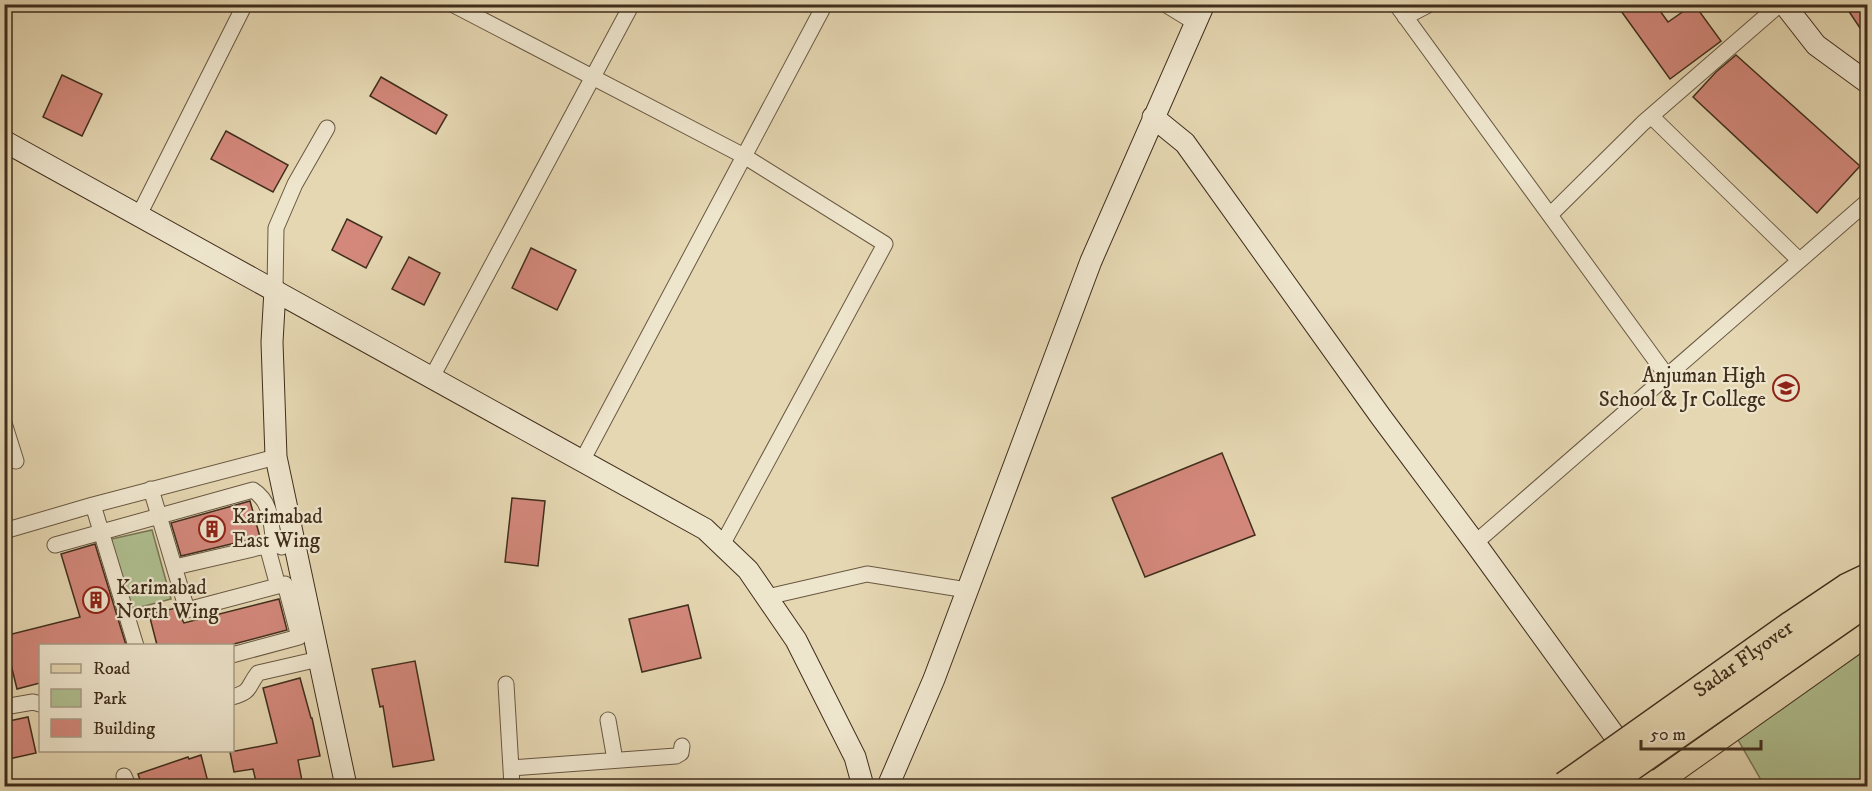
<svg xmlns="http://www.w3.org/2000/svg" width="1872" height="791" viewBox="0 0 1872 791" font-family="'IM FELL DW Pica',serif">
<style>
.green{fill:#afbf90;stroke:#787656;stroke-width:1.5}
.building{fill:#d3887b;stroke:#402e1c;stroke-width:1.5}
.lines{fill:none;stroke-linecap:round;stroke-linejoin:round}
.street-casing{stroke:#695842;stroke-width:17}
.secondary-casing{stroke:#402e1c;stroke-width:23}
.primary-casing{stroke:#402e1c;stroke-width:26}
.street{stroke:#eee5cd;stroke-width:15}
.secondary{stroke:#eee5cd;stroke-width:21}
.primary{stroke:#e5d7b2;stroke-width:24}
.highway-bridge-casing{stroke:#402e1c;stroke-width:31;stroke-linecap:butt}
.highway-bridge{stroke:#e5d7b2;stroke-width:28}
.labels{text-anchor:middle;dominant-baseline:central;stroke-width:4.5;stroke-linejoin:round;paint-order:stroke}
.poi-label{font-size:21px;fill:#402e1c;stroke:#eee5cd;text-anchor:start}
.street-label{font-size:21px;fill:#402e1c;stroke:#eee5cd}
</style>
<rect width="100%" height="100%" fill="#e5d7b2"/>
<filter id="stains"><feTurbulence type="fractalNoise" baseFrequency=".00333" numOctaves="4"/><feColorMatrix values="0 0 0 0 .2 0 0 0 0 .09 0 0 0 0 .02 0 0 0 .5 -.17"/></filter>
<radialGradient id="worn" r=".72"><stop offset=".6" stop-color="#630" stop-opacity="0"/><stop offset="1" stop-color="#630" stop-opacity=".3"/></radialGradient>
<!-- green -->
<path class="green" d="M 152,530 L 171,599 L 126,611 L 107,540 Z
M 1867,649 L 1867,786 L 1751,786 L 1761,780 L 1737,738 Z"/>
<!-- building -->
<path class="building" d="M 1616,4 L 1655,4 L 1668,22 L 1694,4 L 1721,41 L 1670,79 Z
M 1844,4 L 1868,4 L 1868,40 Z
M 1736,55 L 1860,166 L 1817,213 L 1693,97 L 1716,72 Z
M 62,75 L 102,94 L 82,136 L 43,117 Z
M 381,77 L 447,115 L 436,134 L 370,96 Z
M 226,131 L 288,165 L 273,192 L 211,159 Z
M 347,219 L 382,237 L 366,268 L 332,250 Z
M 531,248 L 576,270 L 557,310 L 512,288 Z
M 409,257 L 440,273 L 424,305 L 392,289 Z
M 1222,453 L 1255,535 L 1145,577 L 1112,498 Z
M 512,498 L 545,501 L 538,566 L 505,562 Z
M 250,501 L 260,537 L 181,556 L 171,523 Z
M 95,544 L 126,645 L 40,645 L 40,683 L 17,689 L 4,636 L 80,617 L 61,554 Z
M 279,599 L 287,630 L 230,645 L 157,645 L 149,614 L 176,608 L 184,623 Z
M 688,605 L 701,658 L 642,672 L 629,619 Z
M 415,661 L 434,760 L 393,767 L 383,706 L 380,707 L 372,669 Z
M 300,678 L 311,718 L 312,718 L 320,756 L 298,760 L 303,786 L 257,786 L 253,769 L 234,772 L 230,752 L 277,743 L 263,688 Z
M 28,717 L 36,753 L 4,760 L 4,722 Z
M 201,755 L 209,786 L 142,786 L 138,774 L 188,757 L 189,759 Z"/>
<g class="lines">
<defs>
<path id="street" d="M 452,4 L 744,156 L 885,244 L 722,545
M 1165,4 L 1196,23
M 1396,4 L 1667,376
M 1405,17 L 1430,4
M 1651,116 L 1799,260
M 139,215 L 245,4
M 1550,215 L 1643,123 L 1780,4
M 275,290 L 276,228 L 295,184 L 327,128
M 432,377 L 632,4
M 4,423 L 16,461
M 582,461 L 825,4
M 151,489 L 187,610 L 285,584 L 299,637 L 232,655
M 93,505 L 136,646
M 4,531 L 93,505 L 276,457
M 1475,543 L 1868,201
M 55,545 L 253,490 C 272,502 271,524 274,544
M 267,546 L 278,586
M 175,567 L 274,544 L 282,547
M 767,597 L 867,574 L 967,590
M 506,684 L 512,786
M 232,697 C 252,692 247,687 258,673 L 319,659
M 4,707 L 33,702 L 40,704
M 608,720 L 615,760
M 511,768 L 676,756 L 681,753 L 682,746
M 124,776 L 128,786"/>
<path id="secondary" d="M 1784,4 L 1816,45 L 1868,83
M 1153,117 L 1185,143 L 1381,417 L 1475,543 L 1651,786
M 4,141 L 705,529 L 748,570 L 796,640 L 855,757 L 863,786
M 275,290 L 272,342 L 276,457 L 346,786
M 888,786 L 934,679 L 1091,261 L 1204,4"/>
<path id="primary" d="M 1652,786 L 1868,633"/>
</defs>
<!-- street casing -->
<use href="#street" class="street-casing"/>
<!-- secondary casing -->
<use href="#secondary" class="secondary-casing"/>
<!-- primary casing -->
<use href="#primary" class="primary-casing"/>
<!-- street -->
<use href="#street" class="street"/>
<!-- secondary -->
<use href="#secondary" class="secondary"/>
<!-- primary -->
<use href="#primary" class="primary"/>
<defs>
<g id="highway-bridge">
<path id="s1" d="M 1565,786 L 1792,625 L 1847,588 L 1868,578"/>
<path d="M 1603,786 L 1852,612 L 1868,604"/>
</g>
</defs>
<!-- highway-bridge casing -->
<use href="#highway-bridge" class="highway-bridge-casing"/>
<!-- highway-bridge -->
<use href="#highway-bridge" class="highway-bridge"/>
</g>
<!-- icons -->
<defs>
<symbol id="school-ring" viewBox="-11 -11 22 22"><circle r="9.5" fill="#eee5cd" stroke="#8f2418" stroke-width="1.5"/><path d="M0-5L7-2L0 1L-7-2ZM-4 1L0 2.5L4 1V4Q0 6-4 4Z" fill="#8f2418"/></symbol>
<symbol id="building-ring" viewBox="-11 -11 22 22"><circle r="9.5" fill="#eee5cd" stroke="#8f2418" stroke-width="1.5"/><path d="M-4-6H4V6H1V3H-1V6H-4ZM-2.5-4.3h1.7v1.8h-1.7ZM.8-4.3h1.7v1.8H.8ZM-2.5-1h1.7V.8h-1.7ZM.8-1h1.7V.8H.8Z" fill="#8f2418"/></symbol>
</defs>
<g fill-rule="evenodd">
<use href="#school-ring" x="1771" y="373" width="30" height="30"/>
<use href="#building-ring" x="197" y="514" width="30" height="30"/>
<use href="#building-ring" x="81" y="585" width="30" height="30"/>
</g>
<g class="labels">
<!-- poi labels -->
<g class="poi-label">
<text x="1766" y="376" text-anchor="end">Anjuman High<tspan x="1766" dy="24">School &amp; Jr College</tspan></text>
<text x="232" y="517">Karimabad<tspan x="232" dy="24">East Wing</tspan></text>
<text x="116" y="588">Karimabad<tspan x="116" dy="24">North Wing</tspan></text>
</g>
<!-- street labels -->
<g class="street-label">
<text stroke="none"><textPath href="#s1" startOffset="219">Sadar Flyover</textPath></text>
</g>
</g>
<!-- margin -->
<rect width="1872" height="791" fill="none" stroke="#e5d7b2" stroke-width="24"/>
<rect x="6" y="6" width="1860" height="779" fill="none" stroke="#402e1c" stroke-width="3"/>
<rect x="12" y="12" width="1848" height="767" fill="none" stroke="#402e1c" stroke-width="1.5"/>
<!-- legend -->
<rect x="39" y="644" width="195" height="108" fill="#eee5cd" stroke="#a89c86" stroke-width="1.5"/>
<rect x="51" y="664" width="30" height="9" fill="#e5d7b2" stroke="#a89c86" stroke-width="1.5"/>
<text x="93" y="674" font-size="18" fill="#402e1c">Road</text>
<rect x="51" y="689" width="30" height="18" fill="#afbf90" stroke="#a89c86" stroke-width="1.5"/>
<text x="93" y="704" font-size="18" fill="#402e1c">Park</text>
<rect x="51" y="719" width="30" height="18" fill="#d3887b" stroke="#a89c86" stroke-width="1.5"/>
<text x="93" y="734" font-size="18" fill="#402e1c">Building</text>
<!-- scale -->
<path d="M1641 740v9h120v-9" fill="none" stroke="#402e1c" stroke-width="3"/>
<text x="1650" y="740" font-size="18" fill="#402e1c" stroke="#eee5cd" stroke-width="4.5" paint-order="stroke">50 m</text>
<rect width="100%" height="100%" filter="url(#stains)"/>
<rect width="100%" height="100%" fill="url(#worn)"/>
</svg>
